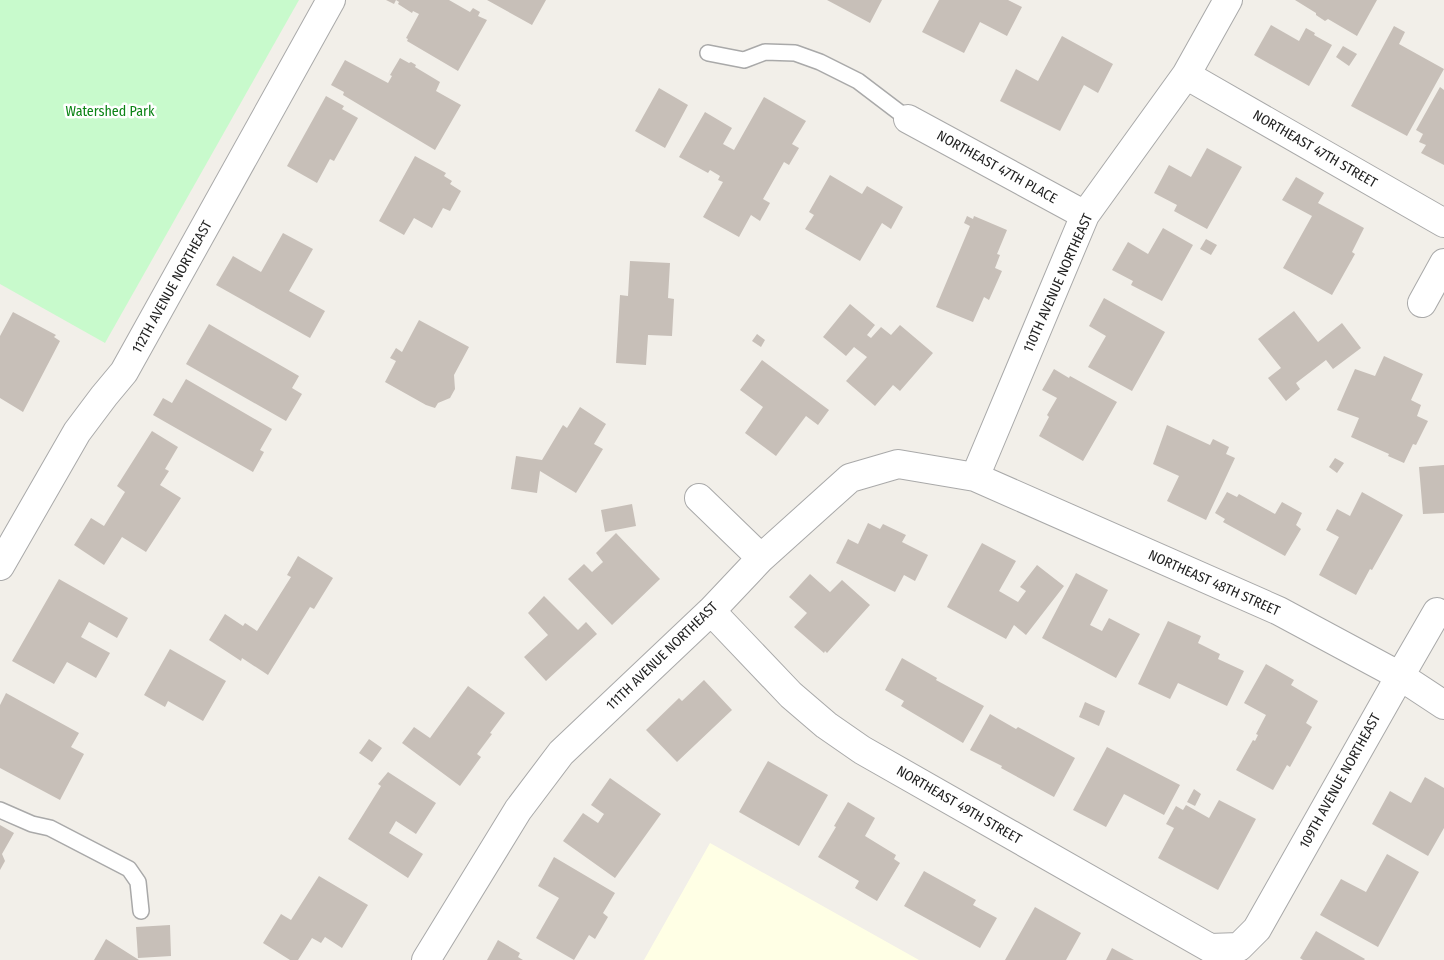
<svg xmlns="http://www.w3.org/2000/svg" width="1444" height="960" viewBox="0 0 1444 960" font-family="'Fira Sans Condensed',sans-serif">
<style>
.education{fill:#ffffe5}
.park{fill:#c8facc}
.building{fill:#c7bfb8}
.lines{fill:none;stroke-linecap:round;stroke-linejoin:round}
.service-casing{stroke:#a9a9a9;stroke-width:18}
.minor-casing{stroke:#a9a9a9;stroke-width:30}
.service{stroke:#fff;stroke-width:15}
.minor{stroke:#fff;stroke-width:28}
.labels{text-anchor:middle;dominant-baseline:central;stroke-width:5;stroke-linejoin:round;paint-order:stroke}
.park-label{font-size:14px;fill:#0c8416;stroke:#fff}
.street-label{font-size:14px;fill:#222;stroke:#fff}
</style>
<rect width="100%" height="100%" fill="#f2efe9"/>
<!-- education -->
<path class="education" d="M 710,843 L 919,960 L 644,960 Z"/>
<!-- park -->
<path class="park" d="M 0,0 L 299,0 L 105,343 L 0,284 Z"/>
<!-- building -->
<path class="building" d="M 386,0 L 449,0 L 470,12 L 473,8 L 480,12 L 478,16 L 487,20 L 458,71 L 407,41 L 408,39 L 406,38 L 419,14 L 413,11 L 412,13 L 398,4 L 399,2 L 396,0 L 394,4 Z
M 487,0 L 546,0 L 532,25 Z
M 827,0 L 882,0 L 870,23 Z
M 939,0 L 1008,0 L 1022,7 L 1007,36 L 980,22 L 964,53 L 922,32 Z
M 1295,0 L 1377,0 L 1357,36 L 1328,19 L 1325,21 L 1316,15 L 1316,13 Z
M 1271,25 L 1299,41 L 1306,28 L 1315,33 L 1314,35 L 1332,45 L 1309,86 L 1254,55 Z
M 1394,26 L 1405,32 L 1399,44 L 1444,69 L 1407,136 L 1351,106 Z
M 1062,36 L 1113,64 L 1098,93 L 1084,85 L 1060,131 L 1000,101 L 1016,69 L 1038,81 Z
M 1343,46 L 1357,54 L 1349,66 L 1336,57 Z
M 400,58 L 409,63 L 411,62 L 416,65 L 415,67 L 440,82 L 436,91 L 461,105 L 435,150 L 343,95 L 344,92 L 331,85 L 345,60 L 388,83 L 392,76 L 390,75 Z
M 1440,87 L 1444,90 L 1444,165 L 1421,153 L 1426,145 L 1419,142 L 1423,134 L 1416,130 Z
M 659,88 L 688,105 L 665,148 L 635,131 Z
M 326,96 L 344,106 L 342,109 L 358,118 L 334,161 L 330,159 L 317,183 L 287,166 Z
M 764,97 L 806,121 L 792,144 L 799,148 L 789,165 L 784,162 L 763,199 L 770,203 L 760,221 L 751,215 L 739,237 L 703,217 L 723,182 L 718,180 L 720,176 L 710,170 L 708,173 L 679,157 L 705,112 L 732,128 L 723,144 L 734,150 Z
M 1207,148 L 1242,167 L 1207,229 L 1174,211 L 1177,205 L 1154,193 L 1169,165 L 1191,177 Z
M 415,156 L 446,173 L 444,176 L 452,181 L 450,184 L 461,191 L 450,211 L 443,208 L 432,228 L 414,218 L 404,235 L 379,221 Z
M 830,175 L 862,194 L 867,186 L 903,207 L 891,229 L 882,223 L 860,261 L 805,229 L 814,215 L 809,212 Z
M 1296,177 L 1324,193 L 1318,203 L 1364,228 L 1352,252 L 1355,254 L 1332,295 L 1283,268 L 1312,216 L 1282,200 Z
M 967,216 L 973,219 L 974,216 L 1007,230 L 997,254 L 1000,255 L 995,268 L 1002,271 L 989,300 L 984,297 L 973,322 L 936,307 L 970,226 L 964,223 Z
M 1163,228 L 1193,245 L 1162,301 L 1131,285 L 1133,281 L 1112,270 L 1128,242 L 1148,254 Z
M 283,233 L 313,249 L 289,291 L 325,311 L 310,338 L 216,285 L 233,256 L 261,272 Z
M 1206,239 L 1217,245 L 1211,255 L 1200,249 Z
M 630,261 L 670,263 L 668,298 L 674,299 L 672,336 L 648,335 L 646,365 L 616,363 L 620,295 L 628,296 Z
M 1104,298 L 1165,332 L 1132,391 L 1088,367 L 1106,336 L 1089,326 Z
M 850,304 L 875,325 L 867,335 L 871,338 L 881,327 L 891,335 L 900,325 L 933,353 L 900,391 L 893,385 L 875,406 L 846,381 L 867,357 L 854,347 L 846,356 L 823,337 Z
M 1294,311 L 1318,342 L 1342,323 L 1361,348 L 1333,369 L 1326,360 L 1296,383 L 1300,389 L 1286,401 L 1268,378 L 1281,368 L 1258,339 Z
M 13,312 L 56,335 L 54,337 L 60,341 L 23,412 L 0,398 L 0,336 Z
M 419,320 L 469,347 L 454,375 L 455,389 L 450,398 L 438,403 L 435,408 L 426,405 L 385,382 L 396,361 L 390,358 L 396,348 L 402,352 Z
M 209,324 L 299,376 L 292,388 L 302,394 L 286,421 L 186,364 Z
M 757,334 L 765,340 L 761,347 L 752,341 Z
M 1384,356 L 1423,374 L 1411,400 L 1421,405 L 1417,416 L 1428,421 L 1416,445 L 1413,444 L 1404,463 L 1388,456 L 1389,454 L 1351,437 L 1359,418 L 1337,410 L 1355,369 L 1375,376 Z
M 762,360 L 829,410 L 818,425 L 806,416 L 776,456 L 745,433 L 763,407 L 740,390 Z
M 1054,369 L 1069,378 L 1070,376 L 1117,402 L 1083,461 L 1039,436 L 1049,417 L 1047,415 L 1057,398 L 1042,390 Z
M 186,379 L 272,429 L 260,450 L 264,452 L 253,472 L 153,415 L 163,398 L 172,403 Z
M 580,407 L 606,424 L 594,444 L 603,449 L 576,493 L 540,471 L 537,493 L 511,489 L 516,456 L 542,460 L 563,425 L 567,428 Z
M 1167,425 L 1210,445 L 1213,439 L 1229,447 L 1226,454 L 1235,458 L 1206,520 L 1167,501 L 1179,476 L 1153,464 Z
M 152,431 L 178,447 L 165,469 L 169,471 L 160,485 L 181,498 L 146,552 L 122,537 L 104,565 L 74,545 L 91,518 L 104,526 L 125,492 L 117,486 Z
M 1335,458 L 1344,463 L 1337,473 L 1329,467 Z
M 1444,465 L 1444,513 L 1423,514 L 1419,467 Z
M 1227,492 L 1237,497 L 1239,494 L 1275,514 L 1282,502 L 1302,513 L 1296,525 L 1301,529 L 1285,556 L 1223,522 L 1225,519 L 1215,513 Z
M 1362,492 L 1403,515 L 1372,570 L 1370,569 L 1356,595 L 1319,575 L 1339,537 L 1326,530 L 1337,509 L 1350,516 Z
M 632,504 L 636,526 L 605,532 L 601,510 Z
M 868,523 L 880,529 L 883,524 L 906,535 L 902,542 L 928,555 L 915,581 L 904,575 L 895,592 L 836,563 L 848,539 L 858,544 Z
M 616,533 L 660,579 L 612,625 L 568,579 L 584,564 L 592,572 L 603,562 L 596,553 Z
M 982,543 L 1016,561 L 999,591 L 1018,602 L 1026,591 L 1020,587 L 1037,565 L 1064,586 L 1026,635 L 1014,625 L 1006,639 L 947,607 Z
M 298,556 L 333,578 L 314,609 L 310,607 L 268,675 L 242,658 L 241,661 L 209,640 L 225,614 L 243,626 L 245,623 L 257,631 L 291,577 L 287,575 Z
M 1076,573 L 1108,590 L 1090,625 L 1102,631 L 1109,618 L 1140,634 L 1116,678 L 1042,638 Z
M 810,574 L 830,592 L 842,580 L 870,605 L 827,653 L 825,651 L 824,653 L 794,627 L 807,613 L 789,597 Z
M 59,579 L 128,618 L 117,638 L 89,622 L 81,637 L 110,653 L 96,678 L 67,662 L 54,684 L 12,661 Z
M 544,596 L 578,630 L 586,622 L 597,634 L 546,681 L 524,657 L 548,635 L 528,613 Z
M 1168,621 L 1201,636 L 1198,643 L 1220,654 L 1218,659 L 1244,671 L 1227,706 L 1178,683 L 1170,699 L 1138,684 Z
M 170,649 L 226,681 L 203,721 L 168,701 L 165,707 L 144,695 Z
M 902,658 L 937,678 L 936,680 L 984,706 L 963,743 L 901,706 L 904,701 L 885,690 Z
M 1266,664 L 1294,680 L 1291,685 L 1318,701 L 1306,723 L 1312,727 L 1290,767 L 1287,765 L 1273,790 L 1236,770 L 1253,740 L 1255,741 L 1258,735 L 1256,734 L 1266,715 L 1244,703 Z
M 704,680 L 732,710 L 677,762 L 646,730 L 679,698 L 682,701 Z
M 468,686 L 505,713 L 490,733 L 492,734 L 477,754 L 481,757 L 460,786 L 402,743 L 414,727 L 430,738 Z
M 6,693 L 79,733 L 71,747 L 84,754 L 60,800 L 0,768 L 0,705 Z
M 1085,702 L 1105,711 L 1099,726 L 1079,717 Z
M 990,714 L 1016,729 L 1018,727 L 1075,758 L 1054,797 L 1001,768 L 1002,766 L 970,750 Z
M 369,739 L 382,748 L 372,762 L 359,753 Z
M 1107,747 L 1180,785 L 1164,815 L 1124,794 L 1106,827 L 1073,810 Z
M 768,761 L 828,795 L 799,846 L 739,812 Z
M 388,772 L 436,803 L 416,834 L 396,821 L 389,833 L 423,854 L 408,878 L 348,839 L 381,786 L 378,784 Z
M 1425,777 L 1444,788 L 1444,828 L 1428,856 L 1372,824 L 1390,791 L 1411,803 Z
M 610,778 L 661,814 L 615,878 L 563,841 L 583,813 L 598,823 L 604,814 L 591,805 Z
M 1194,789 L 1201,794 L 1195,806 L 1187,802 Z
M 1219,800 L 1256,819 L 1218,890 L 1158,858 L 1174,828 L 1166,824 L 1176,806 L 1183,810 L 1186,805 L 1209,818 Z
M 848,802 L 875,818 L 865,836 L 896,855 L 894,859 L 900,863 L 877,901 L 855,888 L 859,881 L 818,857 L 836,827 L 834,826 Z
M 0,825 L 14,833 L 2,854 L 5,861 L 0,870 Z
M 1387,854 L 1419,872 L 1378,947 L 1320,915 L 1341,879 L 1366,892 Z
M 554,857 L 615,893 L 603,913 L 608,917 L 595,939 L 589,935 L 574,960 L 536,938 L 559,898 L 538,886 Z
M 924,871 L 976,900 L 973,905 L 997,918 L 980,948 L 904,906 Z
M 319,876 L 368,905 L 342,948 L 325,937 L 321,943 L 312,938 L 298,960 L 290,960 L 263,943 L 281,914 L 291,920 Z
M 1035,907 L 1081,933 L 1066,960 L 1005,960 Z
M 170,925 L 171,956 L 138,958 L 136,927 Z
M 1316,931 L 1365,959 L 1364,960 L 1303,960 L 1300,958 Z
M 106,939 L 139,960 L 94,960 Z
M 498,940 L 520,953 L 518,957 L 523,960 L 487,960 Z
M 1112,948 L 1134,960 L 1106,960 Z"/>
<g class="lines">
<defs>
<path id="service" d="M 708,53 L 744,60 L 765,52 L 795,53 L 820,62 L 858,81 L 908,119
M 0,810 L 32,824 L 50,828 L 129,869 L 138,882 L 141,911"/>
<path id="minor" d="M 1186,75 L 1444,223
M 908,119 L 1085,215
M 1422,303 L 1444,263
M 975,477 L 1085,215 L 1186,75 L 1228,0
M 699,498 L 761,558
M 0,566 L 77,432 L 104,396 L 124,372 L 331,0
M 711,611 L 791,695 L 826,725 L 862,750 L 1210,948 L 1239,947 L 1257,929 L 1400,676 L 1437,612
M 426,960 L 518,810 L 561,753 L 711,611 L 761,558 L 850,478 L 898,464 L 975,477 L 1279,611 L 1400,676 L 1444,705"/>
</defs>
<!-- service casing -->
<use href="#service" class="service-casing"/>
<!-- minor casing -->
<use href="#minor" class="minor-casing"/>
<!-- service -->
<use href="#service" class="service"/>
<!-- minor -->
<use href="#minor" class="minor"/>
</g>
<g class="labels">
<!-- park labels -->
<g class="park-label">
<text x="110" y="111">Watershed Park</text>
</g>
<!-- street labels -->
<g class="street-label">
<text transform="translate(1315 149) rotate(30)">NORTHEAST 47TH STREET</text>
<text transform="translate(997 167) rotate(29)">NORTHEAST 47TH PLACE</text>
<text transform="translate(1058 283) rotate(-66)">110TH AVENUE NORTHEAST</text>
<text transform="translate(172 287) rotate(-61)">112TH AVENUE NORTHEAST</text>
<text transform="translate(1214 583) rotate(24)">NORTHEAST 48TH STREET</text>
<text transform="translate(662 656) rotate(-44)">111TH AVENUE NORTHEAST</text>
<text transform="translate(1340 781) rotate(-61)">109TH AVENUE NORTHEAST</text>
<text transform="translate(959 805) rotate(30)">NORTHEAST 49TH STREET</text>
</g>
</g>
</svg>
